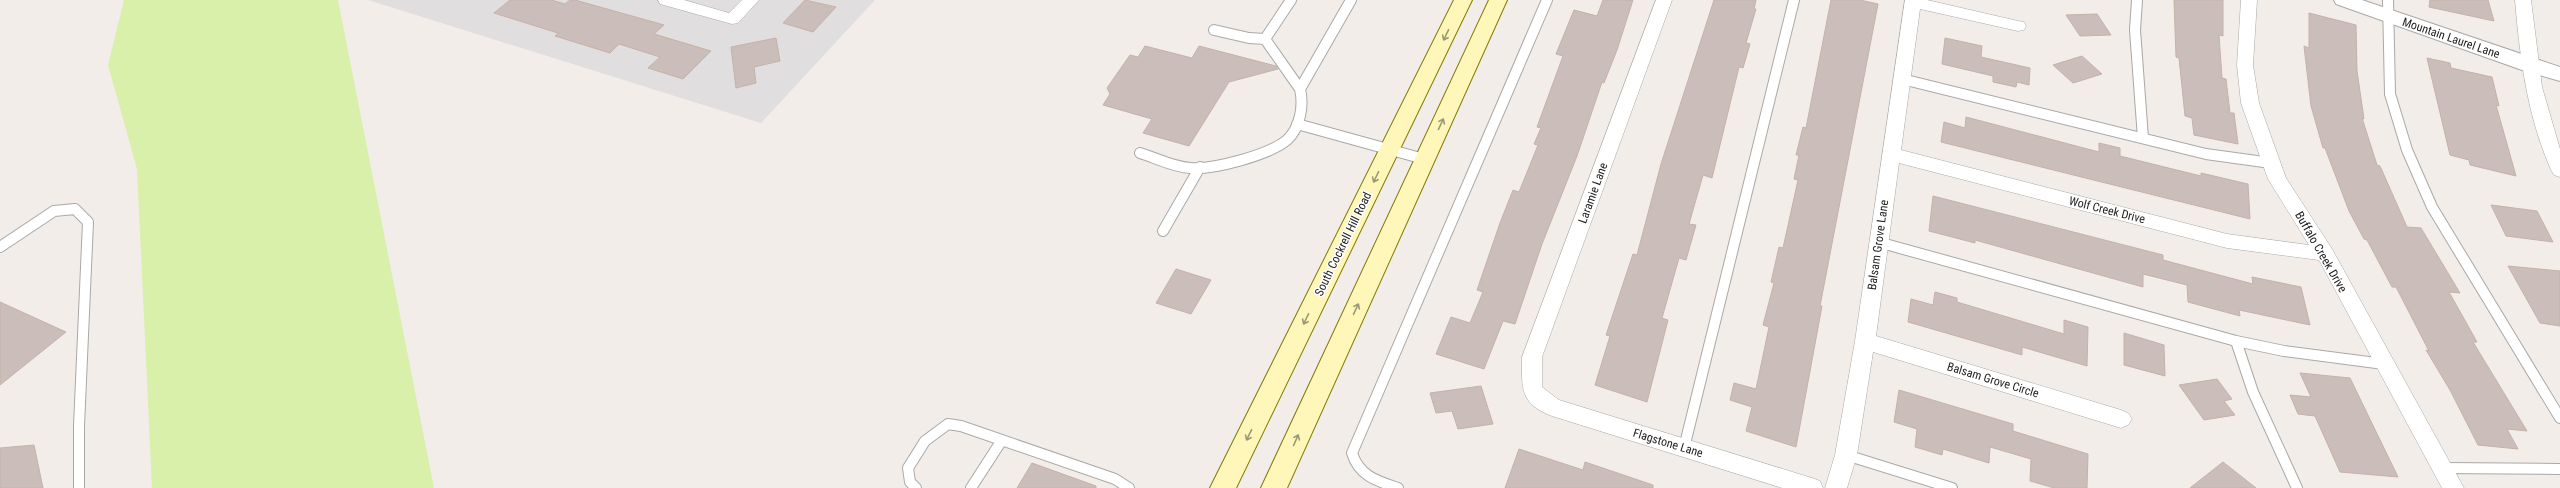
<svg xmlns="http://www.w3.org/2000/svg" width="2560" height="488" viewBox="0 0 2560 488" font-family="'Roboto Condensed',sans-serif">
<style>
.residential{fill:#e0dedf}
.grass{fill:#d8f0aa}
.building{fill:#cbbeba;stroke:#c6b1a8}
.lines{fill:none;stroke-linecap:round;stroke-linejoin:round}
.service-casing{stroke:#a9a9a9;stroke-width:12}
.minor-casing{stroke:#a9a9a9;stroke-width:1}
.tertiary-casing{stroke:#a9a9a9;stroke-width:2}
.secondary-casing{stroke:#817a00;stroke-width:2}
.service{stroke:#fff;stroke-width:10}
.minor{fill:#fff;fill-rule:evenodd}
.tertiary{fill:#fff;fill-rule:evenodd}
.secondary{fill:#fff7b9;fill-rule:evenodd}
.oneway{stroke:#9c9775}
.labels{text-anchor:middle;dominant-baseline:central;stroke-width:3;stroke-linejoin:round;paint-order:stroke}
.street-label{font-size:12px;fill:#222;stroke:#fff}
</style>
<rect width="100%" height="100%" fill="#f2ede8"/>
<!-- residential -->
<path class="residential" d="M 368,0 L 875,0 L 761,123 Z"/>
<!-- grass -->
<path class="grass" d="M 124,0 L 338,0 L 434,488 L 152,488 L 137,169 L 108,65 Z"/>
<!-- building -->
<path class="building" d="M 510,0 L 551,0 L 565,4 L 570,0 L 575,0 L 664,25 L 654,34 L 711,51 L 683,79 L 648,68 L 660,57 L 619,44 L 610,53 L 555,36 L 558,33 L 494,13 Z
M 805,0 L 836,7 L 813,32 L 783,23 Z
M 1603,0 L 1633,0 L 1617,50 L 1604,83 L 1602,82 L 1577,156 L 1542,244 L 1515,324 L 1503,321 L 1484,369 L 1436,354 L 1451,317 L 1470,323 L 1483,292 L 1477,290 L 1500,223 L 1513,190 L 1519,192 L 1538,145 L 1534,144 L 1541,128 L 1537,127 L 1563,56 L 1556,54 L 1574,10 L 1597,16 Z
M 1714,0 L 1756,0 L 1754,9 L 1756,9 L 1746,43 L 1750,44 L 1743,68 L 1739,67 L 1712,178 L 1703,175 L 1689,224 L 1696,225 L 1686,260 L 1679,258 L 1662,318 L 1668,320 L 1647,402 L 1595,385 L 1610,336 L 1606,335 L 1633,254 L 1637,255 L 1661,164 Z
M 1831,0 L 1860,0 L 1878,4 L 1820,306 L 1822,306 L 1796,447 L 1746,431 L 1752,407 L 1730,400 L 1734,383 L 1756,389 L 1769,327 L 1763,325 L 1774,283 L 1771,282 L 1779,247 L 1783,248 L 1798,180 L 1794,179 L 1799,155 L 1796,155 L 1803,127 L 1806,128 Z
M 2174,0 L 2223,0 L 2223,36 L 2219,35 L 2222,78 L 2226,79 L 2230,113 L 2234,113 L 2238,144 L 2194,135 L 2192,118 L 2185,116 L 2179,58 L 2176,57 Z
M 2430,0 L 2488,0 L 2494,21 L 2429,7 Z
M 2309,13 L 2356,25 L 2357,71 L 2364,119 L 2362,118 L 2377,165 L 2380,166 L 2407,227 L 2421,228 L 2460,293 L 2449,292 L 2477,342 L 2473,342 L 2527,431 L 2507,429 L 2518,449 L 2478,445 L 2450,390 L 2426,350 L 2429,351 L 2396,287 L 2392,287 L 2367,240 L 2364,239 L 2349,211 L 2325,148 L 2323,148 L 2311,106 L 2304,46 L 2309,48 Z
M 2097,14 L 2111,35 L 2080,36 L 2066,15 Z
M 776,38 L 780,61 L 754,67 L 756,83 L 736,88 L 731,47 Z
M 1945,38 L 1982,46 L 1981,57 L 2030,68 L 2029,85 L 2017,82 L 2016,87 L 1993,82 L 1993,76 L 1942,64 Z
M 1145,46 L 1192,58 L 1199,46 L 1276,66 L 1278,69 L 1229,82 L 1189,146 L 1143,133 L 1152,119 L 1103,105 L 1110,94 L 1107,88 L 1130,55 L 1138,57 Z
M 2082,56 L 2102,74 L 2073,83 L 2053,65 Z
M 2427,58 L 2450,63 L 2451,68 L 2492,77 L 2499,106 L 2496,105 L 2516,176 L 2470,165 L 2469,160 L 2450,155 Z
M 1966,117 L 2099,152 L 2099,143 L 2120,148 L 2120,156 L 2201,176 L 2201,173 L 2248,184 L 2250,219 L 1941,142 L 1944,122 L 1965,128 Z
M 1933,196 L 2163,255 L 2163,260 L 2253,284 L 2252,277 L 2301,287 L 2310,325 L 2239,310 L 2240,316 L 2188,302 L 2187,285 L 2143,274 L 2143,287 L 1975,240 L 1975,243 L 1929,231 Z
M 2491,205 L 2537,211 L 2553,242 L 2506,236 Z
M 2508,266 L 2560,271 L 2560,326 L 2540,323 Z
M 1176,269 L 1211,280 L 1191,314 L 1156,303 Z
M 1935,292 L 1957,298 L 1957,302 L 2064,334 L 2064,320 L 2088,327 L 2087,366 L 2022,347 L 2022,355 L 1908,322 L 1911,299 L 1933,305 Z
M 0,302 L 66,332 L 0,385 Z
M 2124,333 L 2164,345 L 2165,376 L 2124,365 Z
M 2300,373 L 2350,378 L 2398,477 L 2340,472 L 2315,416 L 2298,414 L 2290,395 L 2311,397 Z
M 2217,379 L 2232,399 L 2224,401 L 2235,415 L 2204,420 L 2179,385 Z
M 1481,386 L 1493,424 L 1458,429 L 1452,411 L 1436,413 L 1430,393 Z
M 1899,390 L 2013,424 L 2013,431 L 2088,454 L 2087,488 L 2054,488 L 2030,481 L 2031,459 L 1990,447 L 1989,463 L 1943,449 L 1942,455 L 1915,447 L 1917,429 L 1894,422 Z
M 34,445 L 43,488 L 0,488 L 0,448 Z
M 1519,449 L 1583,470 L 1585,462 L 1653,485 L 1653,488 L 1505,488 Z
M 2223,462 L 2256,488 L 2190,488 Z
M 1032,463 L 1096,486 L 1096,488 L 1017,488 Z"/>
<g class="lines">
<defs>
<path id="service" d="M 2137,0 L 2135,30 L 2143,138
M 2388,0 L 2390,94 L 2407,150 L 2432,207 L 2560,418
M 1214,30 L 1249,38 L 1265,39
M 1902,79 L 2206,154 L 2271,163
M 1300,89 L 1351,0
M 1297,124 L 1424,159
M 1140,153 C 1156,158 1173,167 1190,168 C 1213,170 1269,155 1287,140 C 1300,128 1304,106 1300,89 L 1265,39 L 1291,0
M 1163,231 L 1200,167
M 1878,242 L 2236,341 L 2284,351 L 2384,364
M 0,247 L 54,211 L 75,209 L 88,222 L 79,426 L 79,488
M 2236,341 L 2253,392 L 2297,488
M 1684,448 L 1794,0
M 1846,455 L 1952,488
M 2440,468 L 2560,469
M 916,488 L 910,482 L 908,468 L 925,441 L 948,424 L 961,426 L 1115,479 L 1129,488
M 971,488 L 1002,440
M 1398,488 C 1377,481 1359,476 1352,453 L 1547,0"/>
<path id="minor" d="M 658,0 L 684,0 L 729,13 L 742,0 L 759,0 L 738,23 L 732,24 L 660,4 Z
M 1656,0 L 1672,0 L 1542,357 L 1542,387 L 1559,400 L 1812,478 L 1820,481 L 1823,488 L 1782,488 L 1552,416 C 1519,404 1522,387 1522,357 Z
M 1905,0 L 1927,0 L 2018,21 L 2024,22 L 2026,26 L 2024,30 L 2018,31 L 1920,9 L 1901,150 L 2227,234 L 2309,245 L 2268,179 L 2241,103 L 2237,65 L 2241,0 L 2257,0 L 2253,65 L 2259,103 L 2286,178 L 2332,249 L 2464,488 L 2442,488 L 2319,260 L 2227,248 L 1899,163 L 1876,336 L 2121,410 L 2128,413 L 2132,419 L 2128,425 L 2121,428 L 1873,352 L 1857,455 L 1847,488 L 1825,488 L 1835,455 L 1855,341 Z
M 2515,0 L 2531,0 L 2542,87 L 2560,149 L 2560,177 L 2554,175 L 2551,170 C 2527,115 2520,59 2515,0 Z"/>
<path id="tertiary" d="M 2334,0 L 2362,0 L 2560,67 L 2560,81 L 2522,70 L 2336,4 Z"/>
<path id="secondary" d="M 1454,0 L 1472,0 L 1236,488 L 1210,488 Z
M 1489,0 L 1507,0 L 1287,488 L 1261,488 Z"/>
</defs>
<!-- service casing -->
<use href="#service" class="service-casing"/>
<!-- minor casing -->
<use href="#minor" class="minor-casing"/>
<!-- tertiary casing -->
<use href="#tertiary" class="tertiary-casing"/>
<!-- secondary casing -->
<use href="#secondary" class="secondary-casing"/>
<!-- service -->
<use href="#service" class="service"/>
<!-- minor -->
<use href="#minor" class="minor"/>
<!-- tertiary -->
<use href="#tertiary" class="tertiary"/>
<!-- secondary -->
<use href="#secondary" class="secondary"/>
</g>
<!-- one-way arrows -->
<defs><path id="oneway-shaft" d="M-6 0H5M1.5-3L5.5 0L1.5 3" fill="none" stroke-width="1.6" stroke-linecap="round" stroke-linejoin="round"/></defs>
<g class="oneway">
<use href="#oneway-shaft" transform="translate(1446 35) rotate(116)"/>
<use href="#oneway-shaft" transform="translate(1441 124) rotate(-65)"/>
<use href="#oneway-shaft" transform="translate(1376 177) rotate(116)"/>
<use href="#oneway-shaft" transform="translate(1356 309) rotate(-65)"/>
<use href="#oneway-shaft" transform="translate(1306 319) rotate(116)"/>
<use href="#oneway-shaft" transform="translate(1249 435) rotate(116)"/>
<use href="#oneway-shaft" transform="translate(1296 440) rotate(-66)"/>
</g>
<g class="labels">
<!-- street labels -->
<g class="street-label">
<text transform="translate(2451 38) rotate(19)">Mountain Laurel Lane</text>
<text transform="translate(1593 193) rotate(-70)">Laramie Lane</text>
<text transform="translate(2107 210) rotate(14)">Wolf Creek Drive</text>
<text transform="translate(1343 244) rotate(-64)">South Cockrell Hill Road</text>
<text transform="translate(1878 245) rotate(-82)">Balsam Grove Lane</text>
<text transform="translate(2321 252) rotate(60)">Buffalo Creek Drive</text>
<text transform="translate(1993 380) rotate(17)">Balsam Grove Circle</text>
<text transform="translate(1668 443) rotate(17)">Flagstone Lane</text>
</g>
</g>
</svg>
